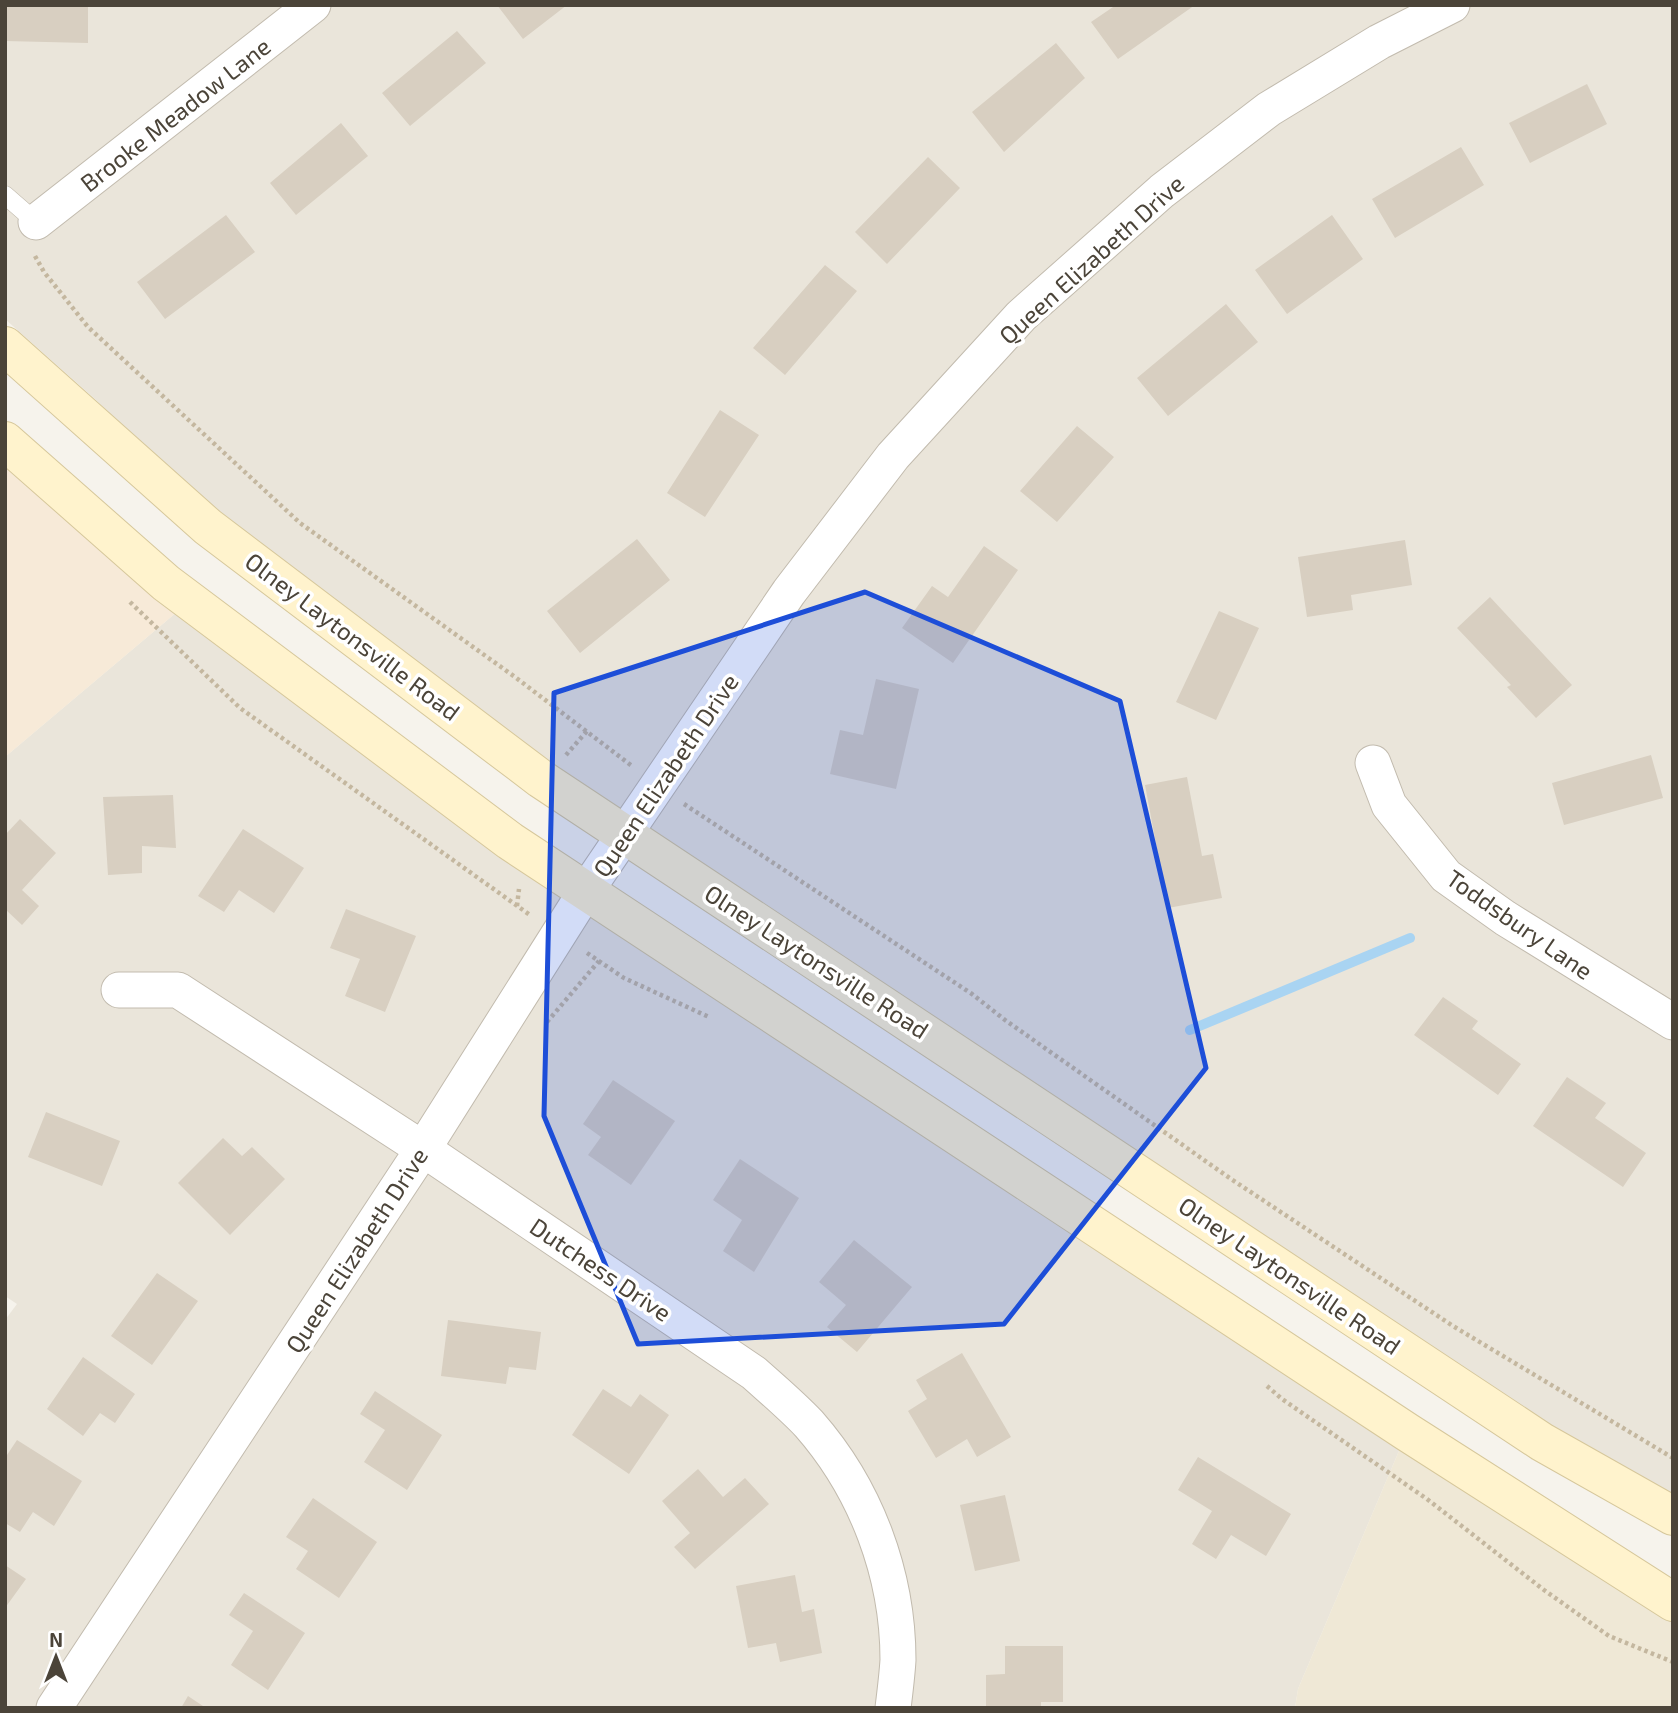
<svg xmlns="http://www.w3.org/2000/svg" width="1678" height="1713" viewBox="0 0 1678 1713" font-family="'Exo 2',sans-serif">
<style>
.residential{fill:#eae5da}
.commercial{fill:#f7ead8}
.education{fill:#efe8d6}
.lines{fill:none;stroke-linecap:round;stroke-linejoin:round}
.stream{stroke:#a9d4f2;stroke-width:10}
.building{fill:#d8cfc1}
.service-casing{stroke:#c2bbae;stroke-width:19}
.minor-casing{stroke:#c2bbae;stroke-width:37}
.secondary-casing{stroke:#d6c79b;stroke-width:40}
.path{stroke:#c4b79f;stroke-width:4.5;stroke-dasharray:3.5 3.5;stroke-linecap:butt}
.service{stroke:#fff;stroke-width:18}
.minor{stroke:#fff;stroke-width:35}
.secondary{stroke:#fff3cd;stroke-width:38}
.marked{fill:#1d4ed8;fill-opacity:0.2;stroke:#1d4ed8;stroke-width:5;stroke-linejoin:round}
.labels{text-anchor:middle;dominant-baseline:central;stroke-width:7;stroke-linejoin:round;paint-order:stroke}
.street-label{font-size:24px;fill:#4b4439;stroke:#fff}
</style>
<rect width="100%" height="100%" fill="#f6f3ec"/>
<!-- residential -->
<path class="residential" d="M 5,5 L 1673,5 L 1673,1516 L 544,780 L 215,514 L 95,399 L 5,319 Z
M 190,601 L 1407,1432 L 1298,1689 L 1295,1708 L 5,1708 L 5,1320 L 17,1304 L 5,1296 L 5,757 Z"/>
<!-- commercial -->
<path class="commercial" d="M 5,441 L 190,601 L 5,757 Z"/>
<!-- education -->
<path class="education" d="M 1407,1432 L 1673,1602 L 1673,1708 L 1295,1708 L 1298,1689 Z"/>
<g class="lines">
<!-- stream -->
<path class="stream" d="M 1190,1030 L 1410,938"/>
</g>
<!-- building -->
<path class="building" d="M 5,5 L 88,5 L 88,43 L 5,41 Z
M 497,5 L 567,5 L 523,39 Z
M 1116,5 L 1195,5 L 1118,59 L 1091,22 Z
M 457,31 L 486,63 L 410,126 L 382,93 Z
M 1056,43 L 1085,78 L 1004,152 L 972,112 Z
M 1587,84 L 1607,124 L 1530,163 L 1509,123 Z
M 341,123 L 368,156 L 296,215 L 270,183 Z
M 1461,147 L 1484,185 L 1395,238 L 1372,199 Z
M 928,157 L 960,188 L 887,264 L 855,232 Z
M 226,215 L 255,252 L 165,319 L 137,282 Z
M 1332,215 L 1363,259 L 1287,314 L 1255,270 Z
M 825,265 L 857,291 L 785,375 L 753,348 Z
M 1226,304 L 1258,342 L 1168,416 L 1137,378 Z
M 720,410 L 759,435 L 705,517 L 667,493 Z
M 1077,426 L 1114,457 L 1057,522 L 1020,491 Z
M 637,539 L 670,580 L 580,653 L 547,611 Z
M 1405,540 L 1412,585 L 1351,595 L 1353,610 L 1307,617 L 1298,557 Z
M 984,546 L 1018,570 L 953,663 L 902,628 L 932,586 L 948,597 Z
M 1490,597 L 1572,685 L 1536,718 L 1507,687 L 1511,685 L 1457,628 Z
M 1219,611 L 1259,628 L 1216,720 L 1176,702 Z
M 876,679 L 919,689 L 896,789 L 830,774 L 840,730 L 863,735 Z
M 1651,755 L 1663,798 L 1564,825 L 1552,783 Z
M 1187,777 L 1202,856 L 1213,854 L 1222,898 L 1168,908 L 1145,785 Z
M 173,795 L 176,848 L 142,846 L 142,873 L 108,875 L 103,797 Z
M 20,819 L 56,853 L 22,890 L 39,906 L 22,925 L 5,909 L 5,835 Z
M 243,829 L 304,868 L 274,913 L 239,890 L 224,912 L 198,896 Z
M 346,909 L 416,936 L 385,1012 L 345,996 L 360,959 L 330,948 Z
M 1443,997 L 1478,1021 L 1472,1029 L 1521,1064 L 1498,1095 L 1414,1035 Z
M 1567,1077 L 1606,1103 L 1595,1118 L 1646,1153 L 1623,1187 L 1533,1126 Z
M 613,1080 L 675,1121 L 631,1185 L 588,1155 L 601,1137 L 583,1124 Z
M 46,1112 L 120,1141 L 102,1186 L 28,1157 Z
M 223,1138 L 242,1156 L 252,1147 L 285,1179 L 230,1235 L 178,1183 Z
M 740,1159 L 799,1198 L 754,1272 L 723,1251 L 742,1220 L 713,1200 Z
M 854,1240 L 912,1287 L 857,1352 L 827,1327 L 846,1305 L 819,1282 Z
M 157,1273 L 198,1301 L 152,1365 L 111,1336 Z
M 448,1320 L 541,1332 L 536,1370 L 509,1367 L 506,1384 L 441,1376 Z
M 962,1353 L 1011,1437 L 977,1457 L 967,1439 L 936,1458 L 908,1411 L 927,1399 L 916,1380 Z
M 83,1357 L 135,1394 L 115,1423 L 100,1413 L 83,1436 L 47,1409 Z
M 603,1389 L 631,1407 L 640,1394 L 669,1415 L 629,1474 L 572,1435 Z
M 375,1391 L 442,1435 L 407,1490 L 364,1462 L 385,1430 L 360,1414 Z
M 17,1440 L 82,1481 L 54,1526 L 33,1512 L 20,1532 L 5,1523 L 5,1458 Z
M 1198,1457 L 1291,1514 L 1266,1556 L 1231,1535 L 1216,1559 L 1192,1544 L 1212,1511 L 1178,1490 Z
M 698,1469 L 723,1497 L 745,1478 L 769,1504 L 695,1569 L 674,1547 L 690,1533 L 662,1501 Z
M 1005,1495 L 1020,1561 L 975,1571 L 960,1505 Z
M 313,1498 L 377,1542 L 339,1598 L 296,1569 L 308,1551 L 286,1537 Z
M 5,1565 L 26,1579 L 5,1608 Z
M 795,1575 L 802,1612 L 814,1609 L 822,1653 L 780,1662 L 776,1643 L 748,1648 L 736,1586 Z
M 244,1593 L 305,1633 L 268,1690 L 231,1665 L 253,1631 L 229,1615 Z
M 1005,1646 L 1063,1646 L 1063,1702 L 1041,1702 L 1041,1708 L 986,1708 L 986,1675 L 1005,1674 Z
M 188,1696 L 206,1708 L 181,1708 Z"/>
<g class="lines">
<defs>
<path id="service" d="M 5,195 L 36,222"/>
<path id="minor" d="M 36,222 L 313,5
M 1373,763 L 1389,805 L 1446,876 L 1505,918 L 1673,1022
M 119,990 L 178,990 L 423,1149 L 754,1373 C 773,1390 792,1406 809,1424 C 866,1489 898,1574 898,1660 C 897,1676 895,1692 893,1708
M 54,1708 L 423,1149 L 586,891 L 789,592 L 893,456 L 1021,316 L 1162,191 L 1269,109 L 1379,42 L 1452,5"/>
<path id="secondary" d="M 5,346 L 208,527 L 541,779 L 1542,1442 L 1673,1516
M 5,441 L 166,583 L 510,841 L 1407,1432 L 1673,1602"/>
</defs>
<!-- service casing -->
<use href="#service" class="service-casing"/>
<!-- minor casing -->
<use href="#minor" class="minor-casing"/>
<!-- secondary casing -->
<use href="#secondary" class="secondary-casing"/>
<!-- path -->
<path class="path" d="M 35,256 L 44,272 L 88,327 L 300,523 L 515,677 L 632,766
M 130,602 L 240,708 L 530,915
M 566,755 L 587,731
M 684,804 L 972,994 L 1005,1020 L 1231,1179 L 1453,1326 L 1673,1458
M 517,906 L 519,889
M 587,953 L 624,978 L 709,1017
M 547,1022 L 599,961
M 1267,1386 L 1282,1399 L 1427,1499 L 1544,1590 L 1609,1636 L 1673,1662"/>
<!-- service -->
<use href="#service" class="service"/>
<!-- minor -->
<use href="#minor" class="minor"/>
<!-- secondary -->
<use href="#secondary" class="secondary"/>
</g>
<!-- marked area -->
<path class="marked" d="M 865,592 L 1120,701 L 1206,1068 L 1004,1324 L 638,1344 L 544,1116 L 554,693 Z"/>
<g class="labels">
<!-- street labels -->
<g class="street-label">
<text transform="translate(175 114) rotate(-38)">Brooke Meadow Lane</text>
<text transform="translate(1091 259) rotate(-42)">Queen Elizabeth Drive</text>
<text transform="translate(353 636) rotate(37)">Olney Laytonsville Road</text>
<text transform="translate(665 775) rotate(-56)">Queen Elizabeth Drive</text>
<text transform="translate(1520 924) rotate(35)">Toddsbury Lane</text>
<text transform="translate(817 961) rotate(33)">Olney Laytonsville Road</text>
<text transform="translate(356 1250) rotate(-57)">Queen Elizabeth Drive</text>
<text transform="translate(601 1269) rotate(34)">Dutchess Drive</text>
<text transform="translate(1290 1275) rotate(34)">Olney Laytonsville Road</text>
</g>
</g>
<!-- border -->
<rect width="1678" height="1713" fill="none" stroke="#4b4439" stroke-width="14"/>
<!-- north arrow -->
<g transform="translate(56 1657)" stroke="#ffffff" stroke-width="5" paint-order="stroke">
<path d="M0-5L12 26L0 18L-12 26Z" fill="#4b4439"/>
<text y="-10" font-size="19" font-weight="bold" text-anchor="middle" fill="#4b4439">N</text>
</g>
</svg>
